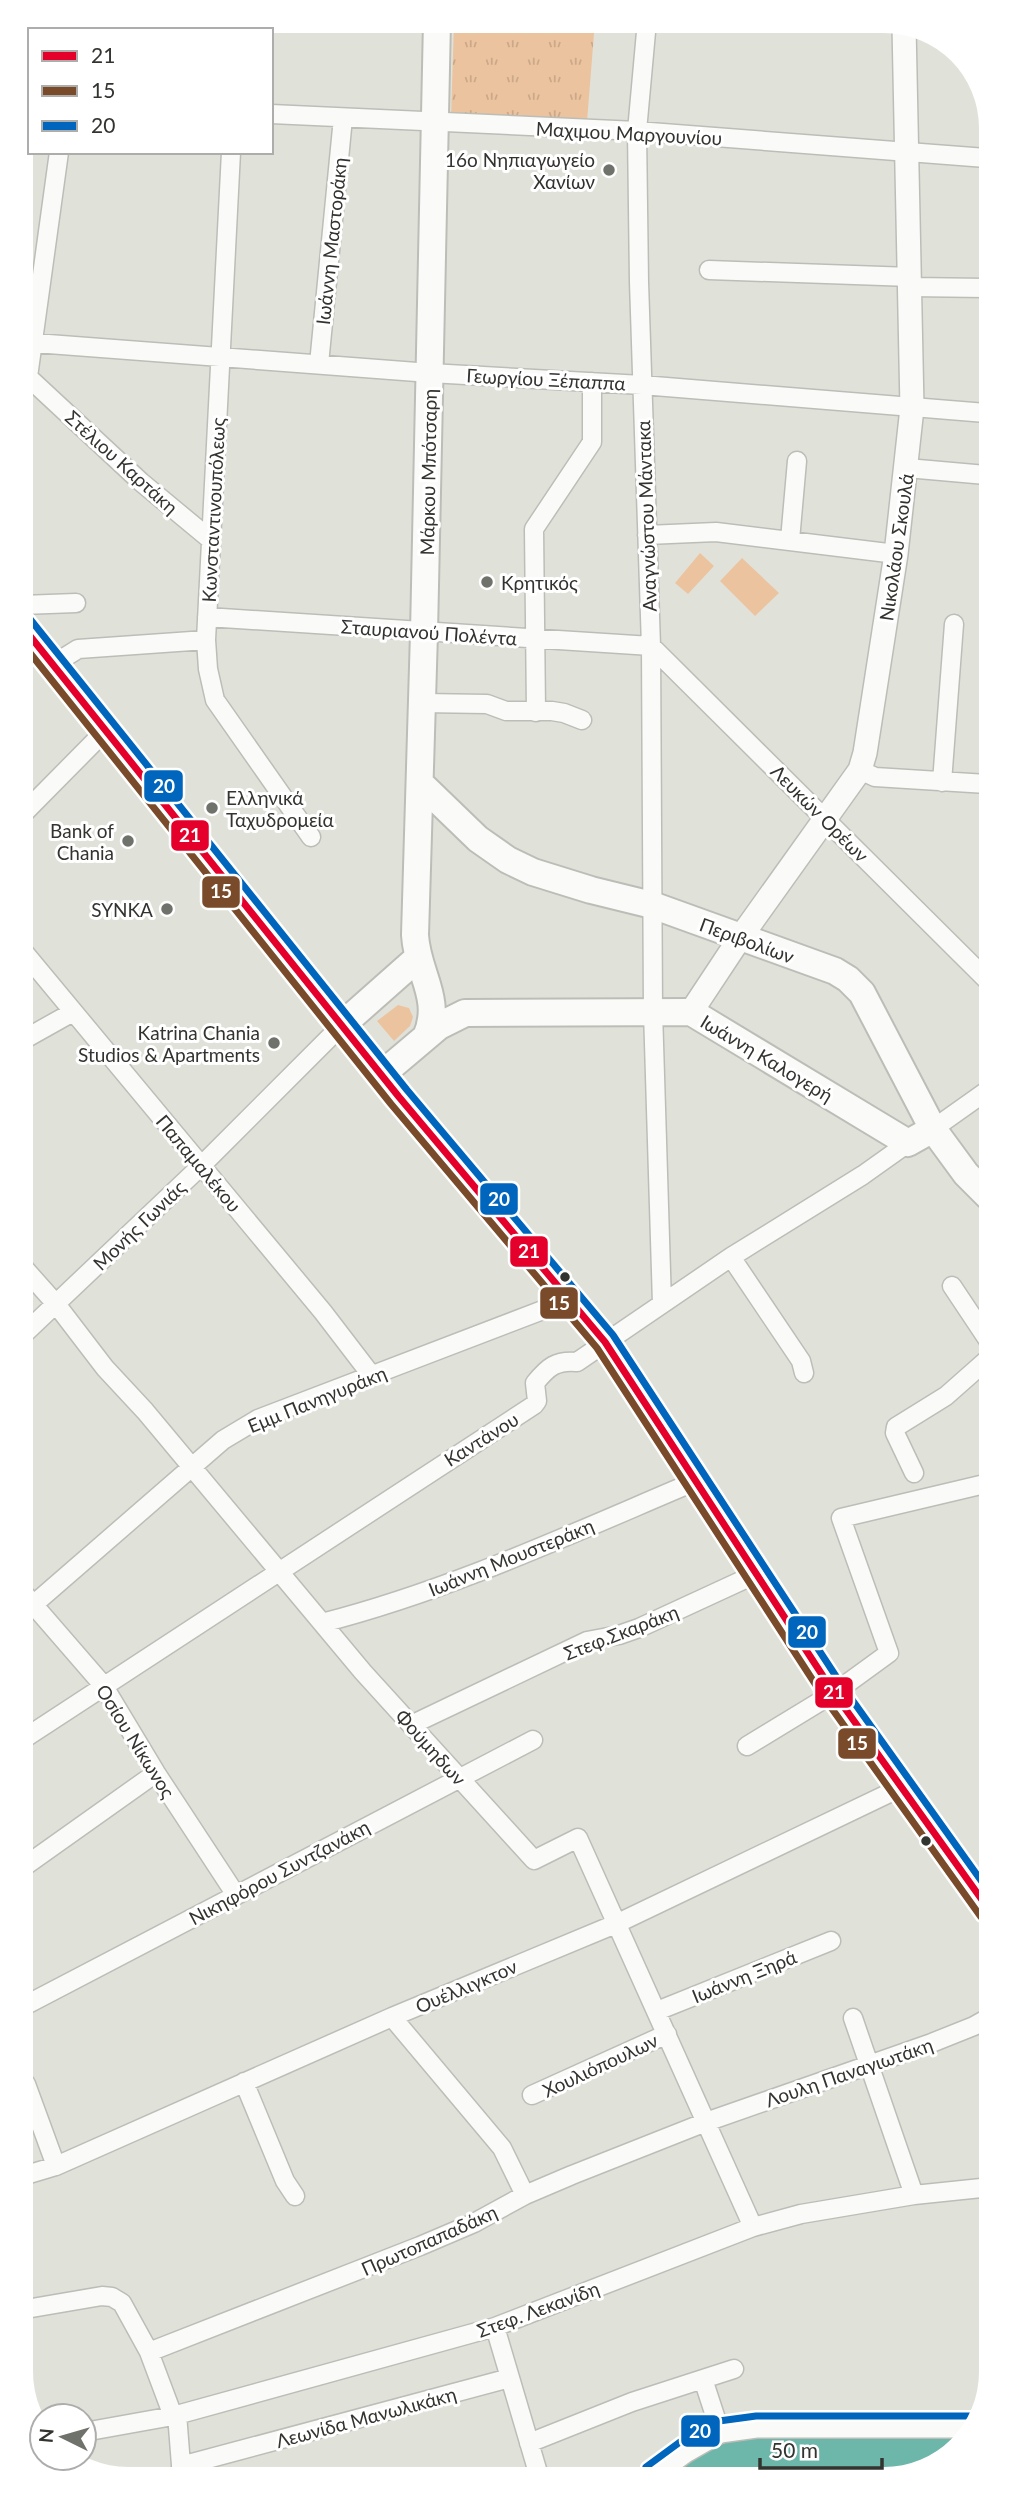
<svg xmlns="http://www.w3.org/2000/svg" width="1012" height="2500" viewBox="0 0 1012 2500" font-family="Lato,sans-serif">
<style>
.green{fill:#ecc39f}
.park{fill:url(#park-tufts)}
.water{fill:#6db6aa}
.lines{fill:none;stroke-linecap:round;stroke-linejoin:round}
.minor-casing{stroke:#bcbdb7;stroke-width:21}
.tertiary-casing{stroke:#bcbdb7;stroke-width:26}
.secondary-casing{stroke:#bcbdb7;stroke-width:30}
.minor{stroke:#fafbf9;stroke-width:18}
.tertiary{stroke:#fafbf9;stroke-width:23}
.secondary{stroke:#fafbf9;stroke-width:26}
.bus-1-casing{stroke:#fff;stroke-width:12}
.bus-2-casing{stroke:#fff;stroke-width:12}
.bus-3-casing{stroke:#fff;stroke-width:12}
.bus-1{stroke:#e4002b;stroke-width:7}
.bus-2{stroke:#7a4b2a;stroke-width:7}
.bus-3{stroke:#0065bd;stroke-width:7}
.poi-dot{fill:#6f716b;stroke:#fff;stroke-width:2.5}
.bus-dot{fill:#32342f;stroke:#fff;stroke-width:2.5}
.labels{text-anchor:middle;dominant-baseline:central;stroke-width:6;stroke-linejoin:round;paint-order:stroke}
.street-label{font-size:19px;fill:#32342f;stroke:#fff}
.poi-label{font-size:19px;fill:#32342f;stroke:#fff;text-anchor:end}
.line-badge{stroke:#fff;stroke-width:2.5}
.badge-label{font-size:19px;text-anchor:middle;font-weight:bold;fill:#fff}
</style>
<defs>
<pattern id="park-tufts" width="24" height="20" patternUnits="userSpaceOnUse" patternTransform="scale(1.75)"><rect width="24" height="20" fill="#ecc39f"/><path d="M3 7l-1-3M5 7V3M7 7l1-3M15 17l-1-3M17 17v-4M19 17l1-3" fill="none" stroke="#cba889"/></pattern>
</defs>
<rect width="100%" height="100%" fill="#e0e2da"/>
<!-- green -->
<path class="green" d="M 700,553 L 714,566 L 688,594 L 675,583 Z
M 742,558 L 779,593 L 755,616 L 720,581 Z
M 398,1005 L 409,1008 L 413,1017 L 410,1026 L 394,1041 L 377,1021 Z"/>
<!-- park -->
<path class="park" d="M 454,21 L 595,21 L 587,122 L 451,117 Z"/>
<!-- water -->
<path class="water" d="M 749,2434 L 969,2437 L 918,2473 L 668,2475 C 693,2456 720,2444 749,2434 Z"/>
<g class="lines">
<defs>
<path id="minor" d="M 647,21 L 637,131 L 639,282 L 651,646 L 653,1011 L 662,1304
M 109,30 L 109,29
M 237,30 L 238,21
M 271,114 L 637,131 L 986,158
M 59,152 L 28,377 L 141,482 L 211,540
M 231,152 L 206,640 L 208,669 L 215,700 L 311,837
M 709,270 L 911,277
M 911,287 L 986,288
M 22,342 L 430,373 L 642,385 L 986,413
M 319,364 L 343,118
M 907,468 L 986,475
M 647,535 L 716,532 L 896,554
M 790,540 L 797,461
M 22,605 L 76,603
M 207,617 L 651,646
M 651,646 L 988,981
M 54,664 L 78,649 L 206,640
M 422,703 L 487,704 L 506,711 L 552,711 L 564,713 L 582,720
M 536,712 L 534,529 L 592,442 L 592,382
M 860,770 L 875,777 L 987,784
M 942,782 L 954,624
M 23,814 L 106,730
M 23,951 L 323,1312 L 372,1376
M 23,1040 L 73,1012
M 933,1129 L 988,1090
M 731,1257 L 801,1361 L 804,1373
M 24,1268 L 56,1304 L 105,1368 L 145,1411 L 363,1672 L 534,1860 L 578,1838 L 753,2227
M 952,1286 L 988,1340
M 24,1334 L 201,1166 L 342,1025
M 914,1473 L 895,1433 L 896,1427 L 946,1396 L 989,1358
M 25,1595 L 103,1685 L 156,1773 L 236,1895
M 33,1605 L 223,1440 L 258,1419 L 569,1300
M 322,1623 C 451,1590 573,1533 696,1481
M 411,1725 L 587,1641 L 619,1635 L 639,1628 L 756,1574
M 25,1738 L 534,1405 L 537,1401 L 535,1383 C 548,1367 556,1360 577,1362 L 731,1257 L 863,1175 L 908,1143
M 747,1746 L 834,1693 L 889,1653 L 841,1518 L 989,1483
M 25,1866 L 156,1773
M 26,2005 L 533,1740
M 657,2011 L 831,1941
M 392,2017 L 502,2148 L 525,2195
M 853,2018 L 914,2195
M 244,2082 L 285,2181 L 295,2196
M 26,2084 L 56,2166
M 532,2095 L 667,2034
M 26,2175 L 56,2166 L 392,2017 L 618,1923 L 902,1787
M 26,2309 L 102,2296 L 112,2297 L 122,2303 L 149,2352 L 173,2416
M 495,2327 L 539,2476
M 149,2352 L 420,2246 L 474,2223 L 525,2195 L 572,2175 L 706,2122 L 929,2044 L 974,2026 L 990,2017
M 703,2379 L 734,2369
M 177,2414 L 182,2478
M 84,2432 L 173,2416 L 495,2327 L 753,2227 L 801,2214 L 914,2195 L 991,2187
M 529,2443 L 632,2402 L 703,2379 L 720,2431
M 181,2466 L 510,2378"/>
<path id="tertiary" d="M 691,1012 L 740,938 L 860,770 L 865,753 L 896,554 L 912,408 L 904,26
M 652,2475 L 685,2451 L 720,2431 L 756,2426 L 973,2426"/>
<path id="secondary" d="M 22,626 L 399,1097 L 605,1342 L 834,1693 L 990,1911
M 420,783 L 478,839 L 508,860 L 533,872 L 591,890 L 652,905 L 835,971 L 848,979 L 862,993 L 933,1129 L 966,1174 L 988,1196
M 342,1025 L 412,963
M 426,1037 C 443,998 417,974 415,935 L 424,633 L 437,21
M 381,1075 L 439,1026 L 465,1013 L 691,1012 L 908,1143 L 933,1129"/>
</defs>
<!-- minor casing -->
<use href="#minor" class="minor-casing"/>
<!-- tertiary casing -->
<use href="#tertiary" class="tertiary-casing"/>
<!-- secondary casing -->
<use href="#secondary" class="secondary-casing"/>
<!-- minor -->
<use href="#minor" class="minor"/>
<!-- tertiary -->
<use href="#tertiary" class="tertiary"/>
<!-- secondary -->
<use href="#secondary" class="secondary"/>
<defs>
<path id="bus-1" d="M 22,626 L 399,1097 L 605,1342 L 834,1693 L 990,1911"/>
<path id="bus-2" d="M 22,643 L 391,1104 L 597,1348 L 825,1699 L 981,1917"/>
<path id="bus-3" d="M 30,619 L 407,1090 L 613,1335 L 843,1687 L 990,1893
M 646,2467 L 680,2442 L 719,2421 L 756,2416 L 973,2416"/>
</defs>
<!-- bus-1 casing -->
<use href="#bus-1" class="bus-1-casing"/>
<!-- bus-2 casing -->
<use href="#bus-2" class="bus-2-casing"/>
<!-- bus-3 casing -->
<use href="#bus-3" class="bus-3-casing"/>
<!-- bus-1 -->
<use href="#bus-1" class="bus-1"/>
<!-- bus-2 -->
<use href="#bus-2" class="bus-2"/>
<!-- bus-3 -->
<use href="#bus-3" class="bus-3"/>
</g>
<!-- markers -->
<g class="poi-dot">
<circle cx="609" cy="170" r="7"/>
<circle cx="487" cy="582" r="7"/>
<circle cx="212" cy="808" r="7"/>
<circle cx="128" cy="841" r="7"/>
<circle cx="167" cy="909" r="7"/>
<circle cx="274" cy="1043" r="7"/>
</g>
<g class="bus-dot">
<circle cx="565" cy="1277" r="6"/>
<circle cx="926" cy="1841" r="6"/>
</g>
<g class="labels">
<!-- street labels -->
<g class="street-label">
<text transform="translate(629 133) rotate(3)">Μαχιμου Mαργουνίου</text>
<text transform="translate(331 241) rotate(-84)">Ιωάννη Μαστοράκη</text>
<text transform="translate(546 379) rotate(3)">Γεωργίου Ξέπαππα</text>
<text transform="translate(122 462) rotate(42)">Στέλιου Καρτάκη</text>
<text transform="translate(428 472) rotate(-89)">Μάρκου Μπότσαρη</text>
<text transform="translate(213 510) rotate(-87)">Κωνσταντινουπόλεως</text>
<text transform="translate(646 516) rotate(-92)">Αναγνώστου Μάντακα</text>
<text transform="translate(896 547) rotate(-82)">Νικολάου Σκουλά</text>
<text transform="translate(429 632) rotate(4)">Σταυριανού Πολέντα</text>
<text transform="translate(820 813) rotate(45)">Λευκών Ορέων</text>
<text transform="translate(747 940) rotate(20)">Περιβολίων</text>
<text transform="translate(767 1058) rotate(31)">Ιωάννη Καλογερή</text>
<text transform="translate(199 1163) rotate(50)">Παπαμαλέκου</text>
<text transform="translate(139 1225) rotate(-44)">Μονής Γωνιάς</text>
<text transform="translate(317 1399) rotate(-22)">Εμμ Πανηγυράκη</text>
<text transform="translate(481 1439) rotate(-32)">Καντάνου</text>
<text transform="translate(511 1557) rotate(-22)">Ιωάννη Μουστεράκη</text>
<text transform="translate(621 1632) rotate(-21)">Στεφ.Σκαράκη</text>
<text transform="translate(136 1741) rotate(58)">Οσίου Νίκωνος</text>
<text transform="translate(431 1747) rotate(48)">Φούμηδων</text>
<text transform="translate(279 1872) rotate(-28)">Νικηφόρου Συντζανάκη</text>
<text transform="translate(744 1976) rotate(-22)">Ιωάννη Ξηρά</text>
<text transform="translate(466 1986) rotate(-23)">Ουέλλιγκτον</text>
<text transform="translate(600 2065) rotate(-25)">Χουλιόπουλων</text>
<text transform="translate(849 2072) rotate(-19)">Λουλη Παναγιωτάκη</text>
<text transform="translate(429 2240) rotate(-24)">Πρωτοπαπαδάκη</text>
<text transform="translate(538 2309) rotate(-20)">Στεφ. Λεκανίδη</text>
<text transform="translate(366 2417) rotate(-15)">Λεωνίδα Μανωλικάκη</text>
</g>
<!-- poi labels -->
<g class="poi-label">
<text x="595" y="159">16ο Νηπιαγωγείο<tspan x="595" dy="22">Χανίων</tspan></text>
<text x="501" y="582" text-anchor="start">Κρητικός</text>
<text x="226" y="797" text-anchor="start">Ελληνικά<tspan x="226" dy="22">Ταχυδρομεία</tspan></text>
<text x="114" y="830">Bank of<tspan x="114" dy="22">Chania</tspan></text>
<text x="153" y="909">SYNKA</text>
<text x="260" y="1032">Katrina Chania<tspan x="260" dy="22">Studios &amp; Apartments</tspan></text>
</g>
</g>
<!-- crop -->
<path d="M0 0H1012V2500H0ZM128 33H884A95 95 0 0 1 979 128V2372A95 95 0 0 1 884 2467H128A95 95 0 0 1 33 2372V128A95 95 0 0 1 128 33Z" fill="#fff" fill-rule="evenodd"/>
<g class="line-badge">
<rect x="143" y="769" width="41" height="34" rx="7" fill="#0065bd"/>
<rect x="170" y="819" width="40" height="33" rx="7" fill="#e4002b"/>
<rect x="201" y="875" width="40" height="34" rx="7" fill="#7a4b2a"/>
<rect x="479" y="1182" width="40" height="34" rx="7" fill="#0065bd"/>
<rect x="509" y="1235" width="40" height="33" rx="7" fill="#e4002b"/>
<rect x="539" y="1286" width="40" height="34" rx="7" fill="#7a4b2a"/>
<rect x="787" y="1615" width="40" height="34" rx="7" fill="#0065bd"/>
<rect x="814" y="1676" width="40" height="33" rx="7" fill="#e4002b"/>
<rect x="837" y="1727" width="40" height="33" rx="7" fill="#7a4b2a"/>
<rect x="680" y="2414" width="41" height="34" rx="7" fill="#0065bd"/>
</g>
<g class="badge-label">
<text x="164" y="793">20</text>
<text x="190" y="842">21</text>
<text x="221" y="898">15</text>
<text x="499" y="1206">20</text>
<text x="529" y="1258">21</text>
<text x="559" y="1310">15</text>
<text x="807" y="1639">20</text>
<text x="834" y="1699">21</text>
<text x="857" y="1750">15</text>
<text x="700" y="2438">20</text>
</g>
<!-- legend -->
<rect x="28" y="28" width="245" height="126" fill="#ffffff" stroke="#adaeac" stroke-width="2"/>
<rect x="42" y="51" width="35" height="10" fill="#e4002b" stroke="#adaeac" stroke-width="2"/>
<text x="91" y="63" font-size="21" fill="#32342f">21</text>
<rect x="42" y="86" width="35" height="10" fill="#7a4b2a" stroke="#adaeac" stroke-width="2"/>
<text x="91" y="98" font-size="21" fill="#32342f">15</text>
<rect x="42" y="121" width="35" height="10" fill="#0065bd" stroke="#adaeac" stroke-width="2"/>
<text x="91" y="133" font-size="21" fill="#32342f">20</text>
<!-- north arrow -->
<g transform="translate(63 2437) rotate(275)"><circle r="33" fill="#ffffff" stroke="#adaeac" stroke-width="2"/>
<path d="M0-5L12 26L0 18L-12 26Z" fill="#6f716b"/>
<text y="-10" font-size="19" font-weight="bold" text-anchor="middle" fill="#32342f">N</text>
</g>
<!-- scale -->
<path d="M760 2458v10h122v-10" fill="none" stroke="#32342f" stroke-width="3.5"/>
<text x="771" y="2458" font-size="21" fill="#32342f" stroke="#ffffff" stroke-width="5" paint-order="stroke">50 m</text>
</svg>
